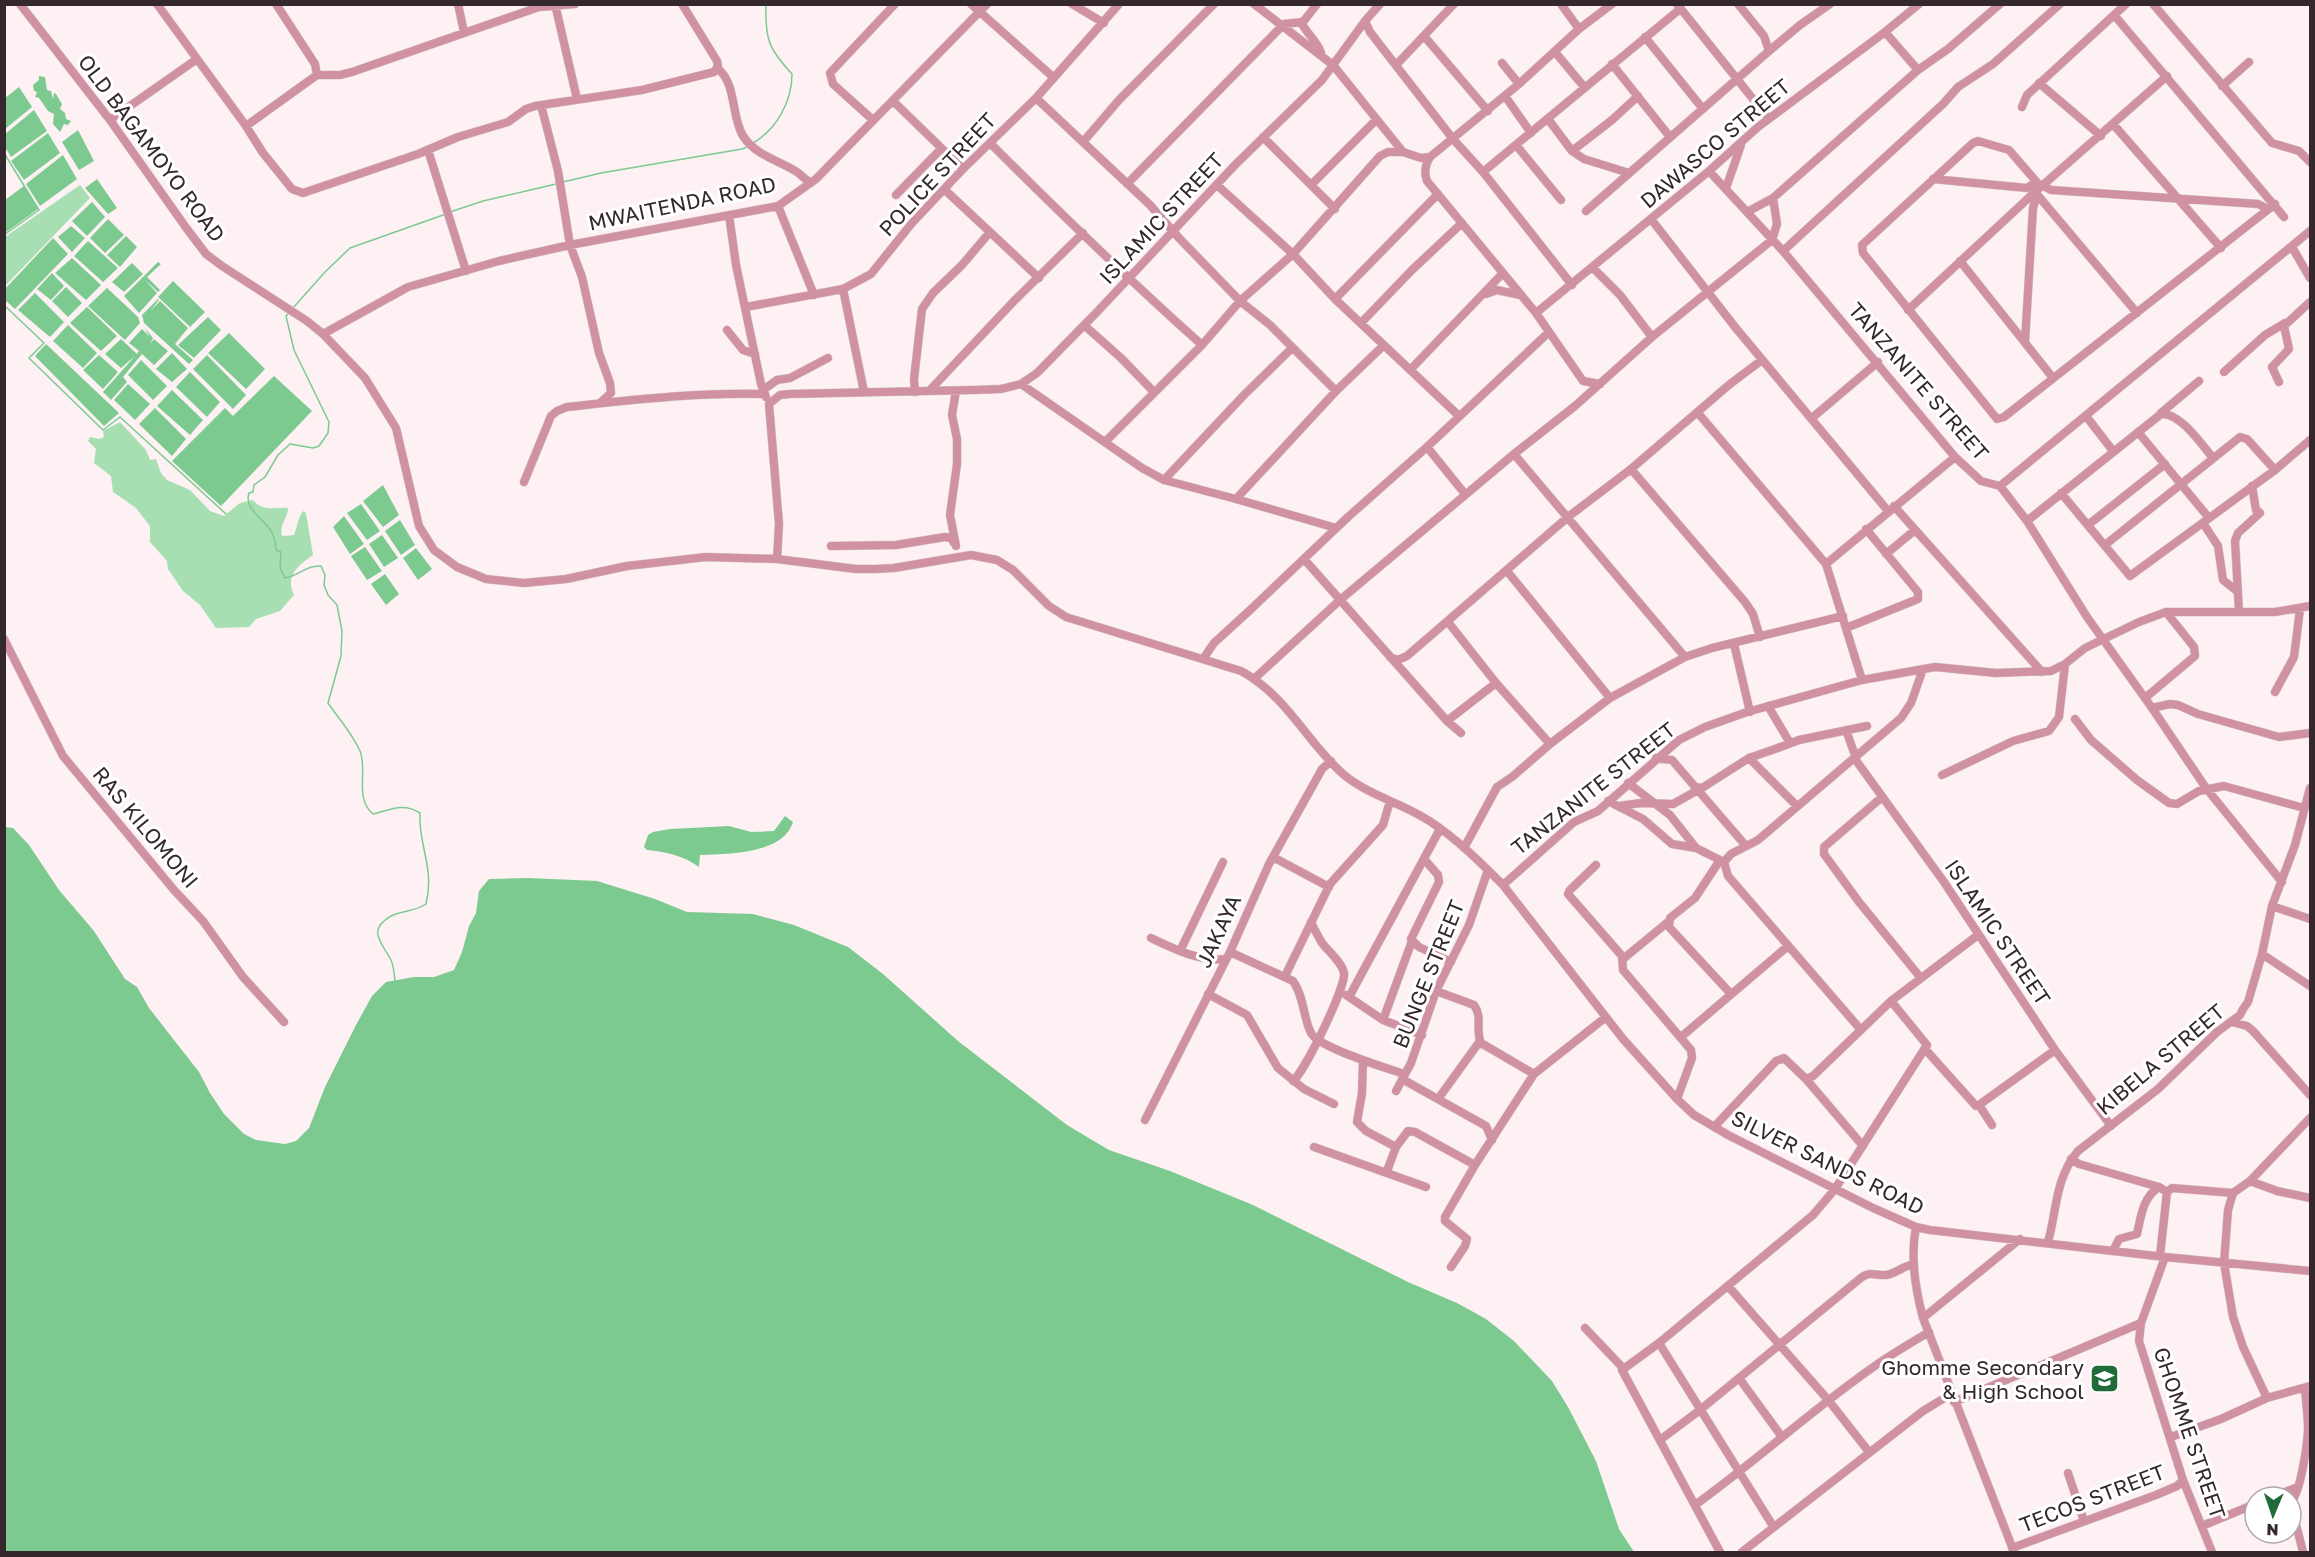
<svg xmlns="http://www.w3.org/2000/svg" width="2315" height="1557" viewBox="0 0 2315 1557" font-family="'Golos Text',sans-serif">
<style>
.green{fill:#a7dfb3}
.water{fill:#7cca90}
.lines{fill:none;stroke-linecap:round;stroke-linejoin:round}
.stream{stroke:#7cca90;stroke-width:1.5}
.minor-casing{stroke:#dacdd0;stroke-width:9}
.minor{stroke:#d092a3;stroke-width:8}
.labels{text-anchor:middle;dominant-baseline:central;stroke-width:6;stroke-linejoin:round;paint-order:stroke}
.street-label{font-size:21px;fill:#35282c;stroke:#fff}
.poi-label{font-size:21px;fill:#35282c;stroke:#fff;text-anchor:end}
</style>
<rect width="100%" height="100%" fill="#fef1f4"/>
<!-- green -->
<path class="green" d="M 80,185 L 90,198 L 5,286 L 5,237 Z
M 120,422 L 146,450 L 150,460 L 156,459 L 161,473 L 167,480 L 190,490 L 210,511 L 224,516 L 240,503 L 253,500 C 262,512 276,507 288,508 C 288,519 279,524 282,536 L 294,535 C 297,528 298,517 303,511 L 306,513 L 313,555 C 297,566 285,576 294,595 L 280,611 L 256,619 L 249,627 L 216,628 L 200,605 L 183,591 L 168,569 L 167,561 L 150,542 L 150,526 L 136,508 L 113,492 L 111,476 L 94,463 L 96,449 L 88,441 L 90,437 L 99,439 L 104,437 L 103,431 Z"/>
<!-- water -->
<path class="water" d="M 39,76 L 45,77 L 47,90 L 51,91 L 53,99 L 54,93 L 56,94 L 62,104 L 60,109 L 65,113 L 66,119 L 71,121 L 68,125 L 64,124 L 60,132 L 53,124 L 54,114 L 48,111 L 39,98 L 35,97 L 37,92 L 34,91 L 33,85 L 39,80 Z
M 19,87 L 32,107 L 5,129 L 5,98 Z
M 34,110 L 47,131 L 11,157 L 5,147 L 5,134 Z
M 78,130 L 94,161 L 79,170 L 62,142 Z
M 48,133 L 60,153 L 24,180 L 11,161 Z
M 63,155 L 77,179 L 40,206 L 26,184 Z
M 97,179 L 117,208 L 108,214 L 85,188 Z
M 24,186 L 38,209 L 5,233 L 5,200 Z
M 92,202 L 105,217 L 87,236 L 72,221 Z
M 108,219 L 124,235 L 105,253 L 90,238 Z
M 71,226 L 85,238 L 72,252 L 58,237 Z
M 126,236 L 137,247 L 120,267 L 107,255 Z
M 53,238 L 68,254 L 15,309 L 5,300 L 5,289 Z
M 88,241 L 118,268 L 103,282 L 74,256 Z
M 72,258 L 101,285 L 86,300 L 55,273 Z
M 158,262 L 161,264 L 147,277 L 160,290 L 158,292 L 144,279 L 157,293 L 139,313 L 124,296 Z
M 132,263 L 143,274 L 124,292 L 112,282 Z
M 52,273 L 64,286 L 51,300 L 37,289 Z
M 173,281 L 205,312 L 190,327 L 158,297 Z
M 66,287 L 82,303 L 68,317 L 52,301 Z
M 107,288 L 138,317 L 140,323 L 125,340 L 88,306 Z
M 35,293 L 64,322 L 50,337 L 18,310 Z
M 158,299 L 159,300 L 150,311 L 160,301 L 188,328 L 175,344 L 193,360 L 189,364 L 144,323 L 142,315 Z
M 87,307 L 117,336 L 101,351 L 70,323 Z
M 208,317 L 221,330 L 194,358 L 178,345 Z
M 68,325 L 97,353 L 83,368 L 53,341 Z
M 144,327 L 153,338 L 150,344 L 154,339 L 168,351 L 154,365 L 142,354 L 123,377 L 127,382 L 111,400 L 103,392 L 135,356 L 121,368 L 105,354 L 121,339 L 137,354 L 139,351 L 129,343 L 142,329 L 150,337 Z
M 229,333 L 265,369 L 246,389 L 208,353 Z
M 46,344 L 119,413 L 104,426 L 35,356 Z
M 172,353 L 187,369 L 172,382 L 156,369 Z
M 99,355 L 118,372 L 103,389 L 83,370 Z
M 207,355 L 246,395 L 233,409 L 193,369 Z
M 141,360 L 167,386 L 153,400 L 128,375 Z
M 190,372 L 220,402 L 207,417 L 176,387 Z
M 274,376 L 312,411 L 221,506 L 172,461 L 225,408 L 233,416 Z
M 128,384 L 150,404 L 135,420 L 114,400 Z
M 172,390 L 203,420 L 190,435 L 157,406 Z
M 155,408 L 186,439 L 172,456 L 139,424 Z
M 383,485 L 399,515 L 383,527 L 363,501 Z
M 361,504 L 380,531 L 367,540 L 347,513 Z
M 344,516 L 364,544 L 350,554 L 333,527 Z
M 400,520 L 415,545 L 401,555 L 385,531 Z
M 382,535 L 398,558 L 384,567 L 369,544 Z
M 365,547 L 382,571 L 367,580 L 351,556 Z
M 416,548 L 432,569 L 418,580 L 403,558 Z
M 385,574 L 399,594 L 386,605 L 371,584 Z
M 785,816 L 793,822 C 783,854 730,854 700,855 L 699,867 C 683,855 665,852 647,850 L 644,847 L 648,835 L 653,832 L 670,829 L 729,826 L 751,832 L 774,831 Z
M 5,827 L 13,828 L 29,845 L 59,890 L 94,931 L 125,979 L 137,987 L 149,1008 L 199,1072 L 210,1093 L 224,1114 L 244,1134 L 256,1140 L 285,1144 L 296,1141 L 309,1128 L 325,1087 L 356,1025 L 372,996 L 386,982 L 414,977 L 434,977 L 454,970 L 462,952 L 469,926 L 476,913 L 479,891 L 489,879 L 528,878 L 597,881 L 655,899 L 687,912 L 753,914 L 794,925 L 848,947 L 883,974 L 958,1041 L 1067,1125 L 1109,1150 L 1170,1171 L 1253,1205 L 1408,1282 L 1457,1303 L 1486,1319 L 1514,1341 L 1552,1381 L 1568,1407 L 1596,1461 L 1619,1529 L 1634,1552 L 5,1552 Z"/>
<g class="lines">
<!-- stream -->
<path class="stream" d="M 753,143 C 777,129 792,101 792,74 C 768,48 765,39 766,4
M 4,153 L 39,210 L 4,235
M 563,182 L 601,173 L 742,149 L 747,147
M 450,212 L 483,201 L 556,184
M 4,305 L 44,343 L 29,358 L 103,430 L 120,417 L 226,514
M 293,308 L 325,272 L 350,248 L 446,214
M 288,314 L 286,316 L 294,350 L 329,422 L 328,433 L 319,446 L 313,448 L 290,444 L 278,455 L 265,477 L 254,485 L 253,492 L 249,493 C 243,511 268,520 273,535 C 275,540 276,545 276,550 L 281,552 L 280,568 L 285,578 C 299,576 306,565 321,566 L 325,575 L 324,585 L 328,595 L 337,605 L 342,631 L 341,656 L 328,703 C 339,719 352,733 360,751 C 368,771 354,798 373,814 C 390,810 403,802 420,813 C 418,845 435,868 426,904 C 414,912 403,910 391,916 C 367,930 381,942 390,958 C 394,965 394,973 395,981"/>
<defs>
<path id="minor" d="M 20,4 L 110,120 L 187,229 L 206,254 L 222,266 L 307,321 L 323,334 L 365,378 L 396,428 L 419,526 L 434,550 L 457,567 L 486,579 L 524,583 L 566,579 L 627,566 L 706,557 L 777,559 L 856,569 L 875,569 L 894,568 L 971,555 L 997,560 L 1013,570 L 1049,606 L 1066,617 L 1241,671 C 1287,696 1306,741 1343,774 C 1369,796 1403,803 1431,822 C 1457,839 1481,863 1503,885 L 1623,1039 L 1677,1099 L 1694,1115 L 1728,1135 L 1873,1208 L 1916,1227 L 1930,1230 L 2165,1257 L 2310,1271
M 157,4 L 246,126 L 263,153 L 292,189 L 303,193 L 418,154 L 458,137 L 508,122 L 526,109 L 535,106 L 642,90 L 714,72 L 718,66 L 717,61 L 682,4
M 276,4 L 315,64 L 317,75
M 458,4 L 464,32
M 555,4 L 577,99
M 971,4 L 1053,77
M 1072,4 L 1104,23
M 1254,4 L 1333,65 L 1403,152 L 1421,158 L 1430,157
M 1561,4 L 1579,29
M 1677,4 L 1769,119
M 1738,4 L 1764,36 L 1769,51
M 2153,4 L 2272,143 L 2299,151 L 2310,162
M 2115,16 L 2284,217
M 1365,21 L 1370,32 L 1453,139 L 1483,172 L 1572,285
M 1301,22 C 1306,33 1318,42 1321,53
M 1885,32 L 1918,70
M 1424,36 L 1488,111
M 1645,37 L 1703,109
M 1555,52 L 1585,88
M 1502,63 L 1519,84
M 1397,64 L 1454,4
M 1612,64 L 1670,137
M 717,68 C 737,83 731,117 743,136 C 756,156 779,160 797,172 C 802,176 806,180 811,183
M 2039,83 L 2101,136
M 2222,86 L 2249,62
M 1505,96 L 1531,133
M 1036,98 L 1150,205 L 1179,238 L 1240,301 L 1270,325 L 1336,391
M 893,101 L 963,169
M 541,105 L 558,171 L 570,245 L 582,277 L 599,353 L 610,383 L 611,393 L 600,403
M 2022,107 L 2027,95 L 2126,4
M 1548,119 L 1572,151 L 1584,159 L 1629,173
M 110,120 L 197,59
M 873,120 L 833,84 L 830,73 L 895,4
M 2113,124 L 2221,248
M 246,126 L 317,75 L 340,75 L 352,72 L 539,7 L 575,4
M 1263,137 L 1335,209
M 1083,142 L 1119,100 L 1214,4
M 990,143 C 1059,212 1129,280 1202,345
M 1516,145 L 1561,200
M 428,150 L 466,271
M 1572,151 L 1612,120 L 1638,96
M 1709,171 L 1783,251 L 1955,457 L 1981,481 L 2000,486 L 2027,521 L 2087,617 L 2152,708 L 2206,788 L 2282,882
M 1483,172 L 1680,9
M 1933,179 L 2027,188 L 2036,182
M 1127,184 L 1284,24 L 1303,22 L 1317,4
M 1217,185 L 1293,254 L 1335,299 L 1459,416
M 1311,185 L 1376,120
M 2042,185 L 2051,190 L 2258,204 L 2268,209
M 2041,187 L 2009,150 L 1978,141 L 1973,143 L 1862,245 L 1863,253 L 1997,419 L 2004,417 L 2275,204
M 1726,188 L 1741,145
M 945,190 L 1039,278
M 2035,192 L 2137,313
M 896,195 L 941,149
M 778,206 L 814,295
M 1586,211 L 1769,51 L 1800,25 L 1830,4
M 1747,212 L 1773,198 L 1918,70 L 1948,49 L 2000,4
M 729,215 L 736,265 L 761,384 L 766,397
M 1651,219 L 1735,327 L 1888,511
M 2292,247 L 2310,278
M 1783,251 L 1943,104 L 1958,87 L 1993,64 L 2060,4
M 1960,261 L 2053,378
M 1593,268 L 1620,295 L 1652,337
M 843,289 L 864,392
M 1486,294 L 1497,290 L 1520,295
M 1335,299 L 1438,194
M 746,307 L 843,289 L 871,274 L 912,223 L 963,169 L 1036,98 L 1119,4
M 1908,310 L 2035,192 L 2167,76
M 1536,313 L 1709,171 L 1758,127 L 1885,32 L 1919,4
M 1361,323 L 1412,270 L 1462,223
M 1084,325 L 1121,358 L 1154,392
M 727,330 L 743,350 L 755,354
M 323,334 L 408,287 L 499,261 L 570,245 L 778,206 L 816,179 L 987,4
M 2025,342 L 2033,208 L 2037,195
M 1410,370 L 1503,273
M 2224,372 L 2265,335 L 2285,323
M 2279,382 L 2272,367 L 2289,349 L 2284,326 L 2310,302
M 1021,384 L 1037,373 L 1097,312 L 1235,165 L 1322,80 L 1365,21 L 1380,4
M 1600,384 L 1583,381 L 1536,313 L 1427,181 C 1424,173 1425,165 1430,157 L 1519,84 L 1579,29 L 1612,4
M 763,390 L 777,380 L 790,378 L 828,358
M 930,390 L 1014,301 L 1083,233
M 915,392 L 914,379 L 922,309 L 933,293 L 962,265 L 990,232
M 1698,413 L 1826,564 L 1862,680
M 2161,413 L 2199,381
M 2086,416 L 2113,451
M 1812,418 L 1878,362
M 2138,432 L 2209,518
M 1105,442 L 1202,345 L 1240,301 L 1293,254 L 1380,156 L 1388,152 L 1403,152
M 1427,447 L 1465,494
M 1514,454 L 1685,657
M 1631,469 L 1745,602 L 1753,614 L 1760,637
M 1164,480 L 1244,395 L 1292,348
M 524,482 L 551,416 L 557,411 L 567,407 C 632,400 699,392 765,394
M 2000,486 L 2310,231
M 2061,493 L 2130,576 L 2275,470 L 2310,440
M 1236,499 L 1336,391 L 1384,345
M 1894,506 L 2042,672
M 2027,521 L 2161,414 C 2180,412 2202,445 2213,458
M 2203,523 L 2218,546 L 2223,580 L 2238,592
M 2088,525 L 2165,464
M 2105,545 L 2240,437 L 2247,439 L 2275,470
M 831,546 L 896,545 L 945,537 L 951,538 L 954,543
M 956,546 L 950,515 L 957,464 L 957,439 L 952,415 L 956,391
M 1886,554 L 1915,530
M 777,559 L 779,524 L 769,404 L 780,395 L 789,394 L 973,390 L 1001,389 L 1021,384 L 1142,468 L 1164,480 L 1236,499 L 1336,528
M 1304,559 L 1447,721 L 1461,733
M 1826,564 L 1955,457
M 1507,571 L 1610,698
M 2239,612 L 2235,541 L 2238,533 L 2260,513 L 2256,510 L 2252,486
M 1448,622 L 1496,683 L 1550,744
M 1846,628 L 1918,599 L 1918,592 L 1866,529
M 4,639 L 63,756 L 174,890 L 203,921 L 243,977 L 284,1022
M 1734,644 L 1750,712
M 1390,657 L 1398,660 L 1407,656 L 1568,517 L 1631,469 L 1730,384 L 1762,360
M 1203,659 L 1214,643 L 1249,611 L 1348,517 L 1427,447 L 1549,332
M 1255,678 L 1340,600 L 1514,454 L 1575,406 L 1652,337 L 1772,240 L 1777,224 L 1773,198
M 2275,692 L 2294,657 L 2300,609
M 2145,698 L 2195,656 L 2194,647 L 2166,612
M 1768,706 L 1790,743
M 2152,708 L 2170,704 L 2178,705 L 2198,714 L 2279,737 L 2310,733
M 2075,719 L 2091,740 L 2137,780 L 2169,803 L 2177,804 L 2199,791 L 2224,786 L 2304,808
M 1447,721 L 1496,683
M 1846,730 L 1856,758
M 1656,758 L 1672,760 L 1746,846
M 1749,758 L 1797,806
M 1855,759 L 1944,882 L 2055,1050 L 2111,1126
M 1942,775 L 2013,741 L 2049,731 L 2059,717 L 2065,664
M 1628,783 L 1670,815 L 1696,848
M 1696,787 L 1702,788 L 1749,758 L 1775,749 L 1799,740 L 1867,726
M 1881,798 L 1824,847 L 1824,854 L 1859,902 L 1920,977
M 1608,801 L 1643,819 L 1672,844 L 1696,848 L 1724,862
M 1619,806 L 1641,803 L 1673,804 L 1698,790
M 1464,848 L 1497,787 L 1512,777 L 1550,744 L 1610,698 L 1685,657 L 1712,648 L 1843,616
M 1273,857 L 1329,887
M 1424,859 L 1438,875 L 1439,882 L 1411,939 L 1419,947 L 1451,962
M 1720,860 L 1695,898 L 1670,918 L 1669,927 L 1731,994
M 1596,865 L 1570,890 L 1568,894 L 1622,956 L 1623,970 L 1691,1050 L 1692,1058 L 1677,1099
M 1503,885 L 1574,822 L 1598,811 L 1679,740 L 1705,727 L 1747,712 L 1862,680 L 1935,667 L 1996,673 L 2051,671 L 2065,664 L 2085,648 L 2139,622 L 2166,612 L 2275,612 L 2310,606
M 2272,906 L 2310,919
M 1151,938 C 1174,949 1200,962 1226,959
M 1180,951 L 1223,862
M 1230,952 L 1293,981 C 1304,996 1303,1017 1311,1033 C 1319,1048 1387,1068 1404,1074
M 2262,954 L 2310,986
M 1623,959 L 1668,922
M 1285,976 L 1330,884 L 1383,825 L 1390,801
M 1436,991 L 1474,1005 C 1483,1017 1475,1030 1481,1043 L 1534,1074
M 1208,994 L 1247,1015 L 1278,1068 L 1304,1089 L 1334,1104
M 1346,995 L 1383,1020 L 1422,1035
M 1349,997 L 1440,829
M 1383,1020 L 1412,941
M 2232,1022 L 2247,1026 L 2253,1031 L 2310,1095
M 1861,1030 L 1728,876 L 1724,862 L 1731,854 L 1758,840 L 1901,718 L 1911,703 L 1923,669
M 1681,1037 L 1788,946
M 1925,1049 L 1976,1106 L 1979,1105 L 1992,1125
M 1363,1060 L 1362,1093 L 1357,1122 L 1366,1131 L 1396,1147
M 1402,1079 L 1486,1126 L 1492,1140
M 1806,1079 L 1813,1076 L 1891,1001 L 1978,935
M 1293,1081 C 1305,1071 1346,987 1344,973 C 1342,962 1328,951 1322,943 C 1318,936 1314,929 1311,922
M 1396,1091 L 1411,1063 L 1436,991 L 1469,925 L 1488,870
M 1438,1099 L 1480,1041
M 1979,1105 L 2055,1050
M 1145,1120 L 1230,952 L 1269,864 L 1322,769 L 1331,761
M 1714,1127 L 1776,1061 L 1784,1058 L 1806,1079 L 1863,1146
M 1314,1147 L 1426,1187
M 2071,1159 L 2079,1164 L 2159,1187 L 2167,1192
M 1387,1171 L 1396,1147 L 1408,1131 L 1415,1132 L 1475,1165
M 2250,1181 L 2277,1191 L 2310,1198
M 1916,1227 C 1910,1257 1915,1288 1923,1318 L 2014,1552
M 2048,1242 C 2057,1210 2055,1178 2078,1151 L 2158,1089 L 2217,1032 L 2240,1015 L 2243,1009 L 2248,1002 L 2262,954 L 2272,906 L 2295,845 L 2310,788
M 2113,1251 L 2119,1239 L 2137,1234 C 2141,1216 2143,1197 2159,1187
M 2160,1256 L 2167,1192 L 2172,1188 L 2233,1193
M 2165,1257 L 2141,1323 L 2139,1341 L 2183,1480 L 2212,1552
M 1451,1267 L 1465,1246 L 1467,1239 L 1445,1221 L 1445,1217 L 1475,1165 L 1534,1074 L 1606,1017
M 1728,1286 L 1829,1401 L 1869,1452
M 1923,1318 L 2020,1239
M 1585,1328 L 1623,1368
M 1659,1343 L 1773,1526
M 1739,1378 L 1782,1437
M 2267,1398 L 2243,1347 L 2233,1317 L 2224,1263 L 2228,1210 L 2233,1193 L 2250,1181 L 2310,1118
M 1954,1402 L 2141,1323
M 2171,1437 L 2221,1419 L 2267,1398 L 2310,1386
M 1660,1440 L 1700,1410 L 1862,1277 C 1872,1271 1876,1276 1886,1275 C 1895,1274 1903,1266 1914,1264
M 2068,1473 L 2084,1521
M 2272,1497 L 2298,1487
M 2291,1502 C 2301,1491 2307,1446 2308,1430 C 2308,1416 2306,1402 2305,1388
M 1695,1505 C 1759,1459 1817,1405 1882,1361 C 1897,1351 1914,1341 1929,1332
M 2291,1505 L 2303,1552
M 2202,1526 L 2255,1504
M 2012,1548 L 2156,1495 L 2177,1486 L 2183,1480
M 1720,1552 L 1622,1370 L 1659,1343 L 1813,1215 L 1835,1189 L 1927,1045 L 1891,1001
M 1742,1552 L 1923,1411 L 1951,1394"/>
</defs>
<!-- minor casing -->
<use href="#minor" class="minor-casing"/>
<!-- minor -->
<use href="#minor" class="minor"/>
</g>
<!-- icons -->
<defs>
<symbol id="school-square" viewBox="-11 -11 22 22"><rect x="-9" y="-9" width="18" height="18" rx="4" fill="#206b39" stroke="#fff"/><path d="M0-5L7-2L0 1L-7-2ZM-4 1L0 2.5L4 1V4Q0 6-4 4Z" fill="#fff"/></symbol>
</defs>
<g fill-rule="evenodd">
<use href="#school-square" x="2088" y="1362" width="33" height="33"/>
</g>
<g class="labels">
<!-- street labels -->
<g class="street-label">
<text transform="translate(1715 143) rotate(-40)">DAWASCO STREET</text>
<text transform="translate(152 148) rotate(53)">OLD BAGAMOYO ROAD</text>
<text transform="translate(937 174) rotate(-47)">POLICE STREET</text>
<text transform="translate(682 203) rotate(-12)">MWAITENDA ROAD</text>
<text transform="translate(1161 218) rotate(-47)">ISLAMIC STREET</text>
<text transform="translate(1919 381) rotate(49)">TANZANITE STREET</text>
<text transform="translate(1593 788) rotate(-38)">TANZANITE STREET</text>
<text transform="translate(146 827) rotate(50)">RAS KILOMONI</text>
<text transform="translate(1218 931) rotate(-65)">JAKAYA</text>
<text transform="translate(1998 932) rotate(56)">ISLAMIC STREET</text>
<text transform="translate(1428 974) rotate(-68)">BUNGE STREET</text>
<text transform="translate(2160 1059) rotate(-40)">KIBELA STREET</text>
<text transform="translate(1828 1162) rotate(26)">SILVER SANDS ROAD</text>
<text transform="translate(2190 1433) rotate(71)">GHOMME STREET</text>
<text transform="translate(2092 1498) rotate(-21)">TECOS STREET</text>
</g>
<!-- poi labels -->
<g class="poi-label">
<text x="2084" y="1367">Ghomme Secondary<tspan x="2084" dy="24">&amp; High School</tspan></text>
</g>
</g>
<!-- border -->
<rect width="2315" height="1557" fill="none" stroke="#35282c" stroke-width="12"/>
<!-- north arrow -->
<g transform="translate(2273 1515) rotate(182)"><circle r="28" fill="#ffffff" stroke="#aea9ab" stroke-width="1.5"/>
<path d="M0-4.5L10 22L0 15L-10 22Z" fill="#206b39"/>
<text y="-9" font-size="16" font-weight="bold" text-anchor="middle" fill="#35282c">N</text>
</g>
</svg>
